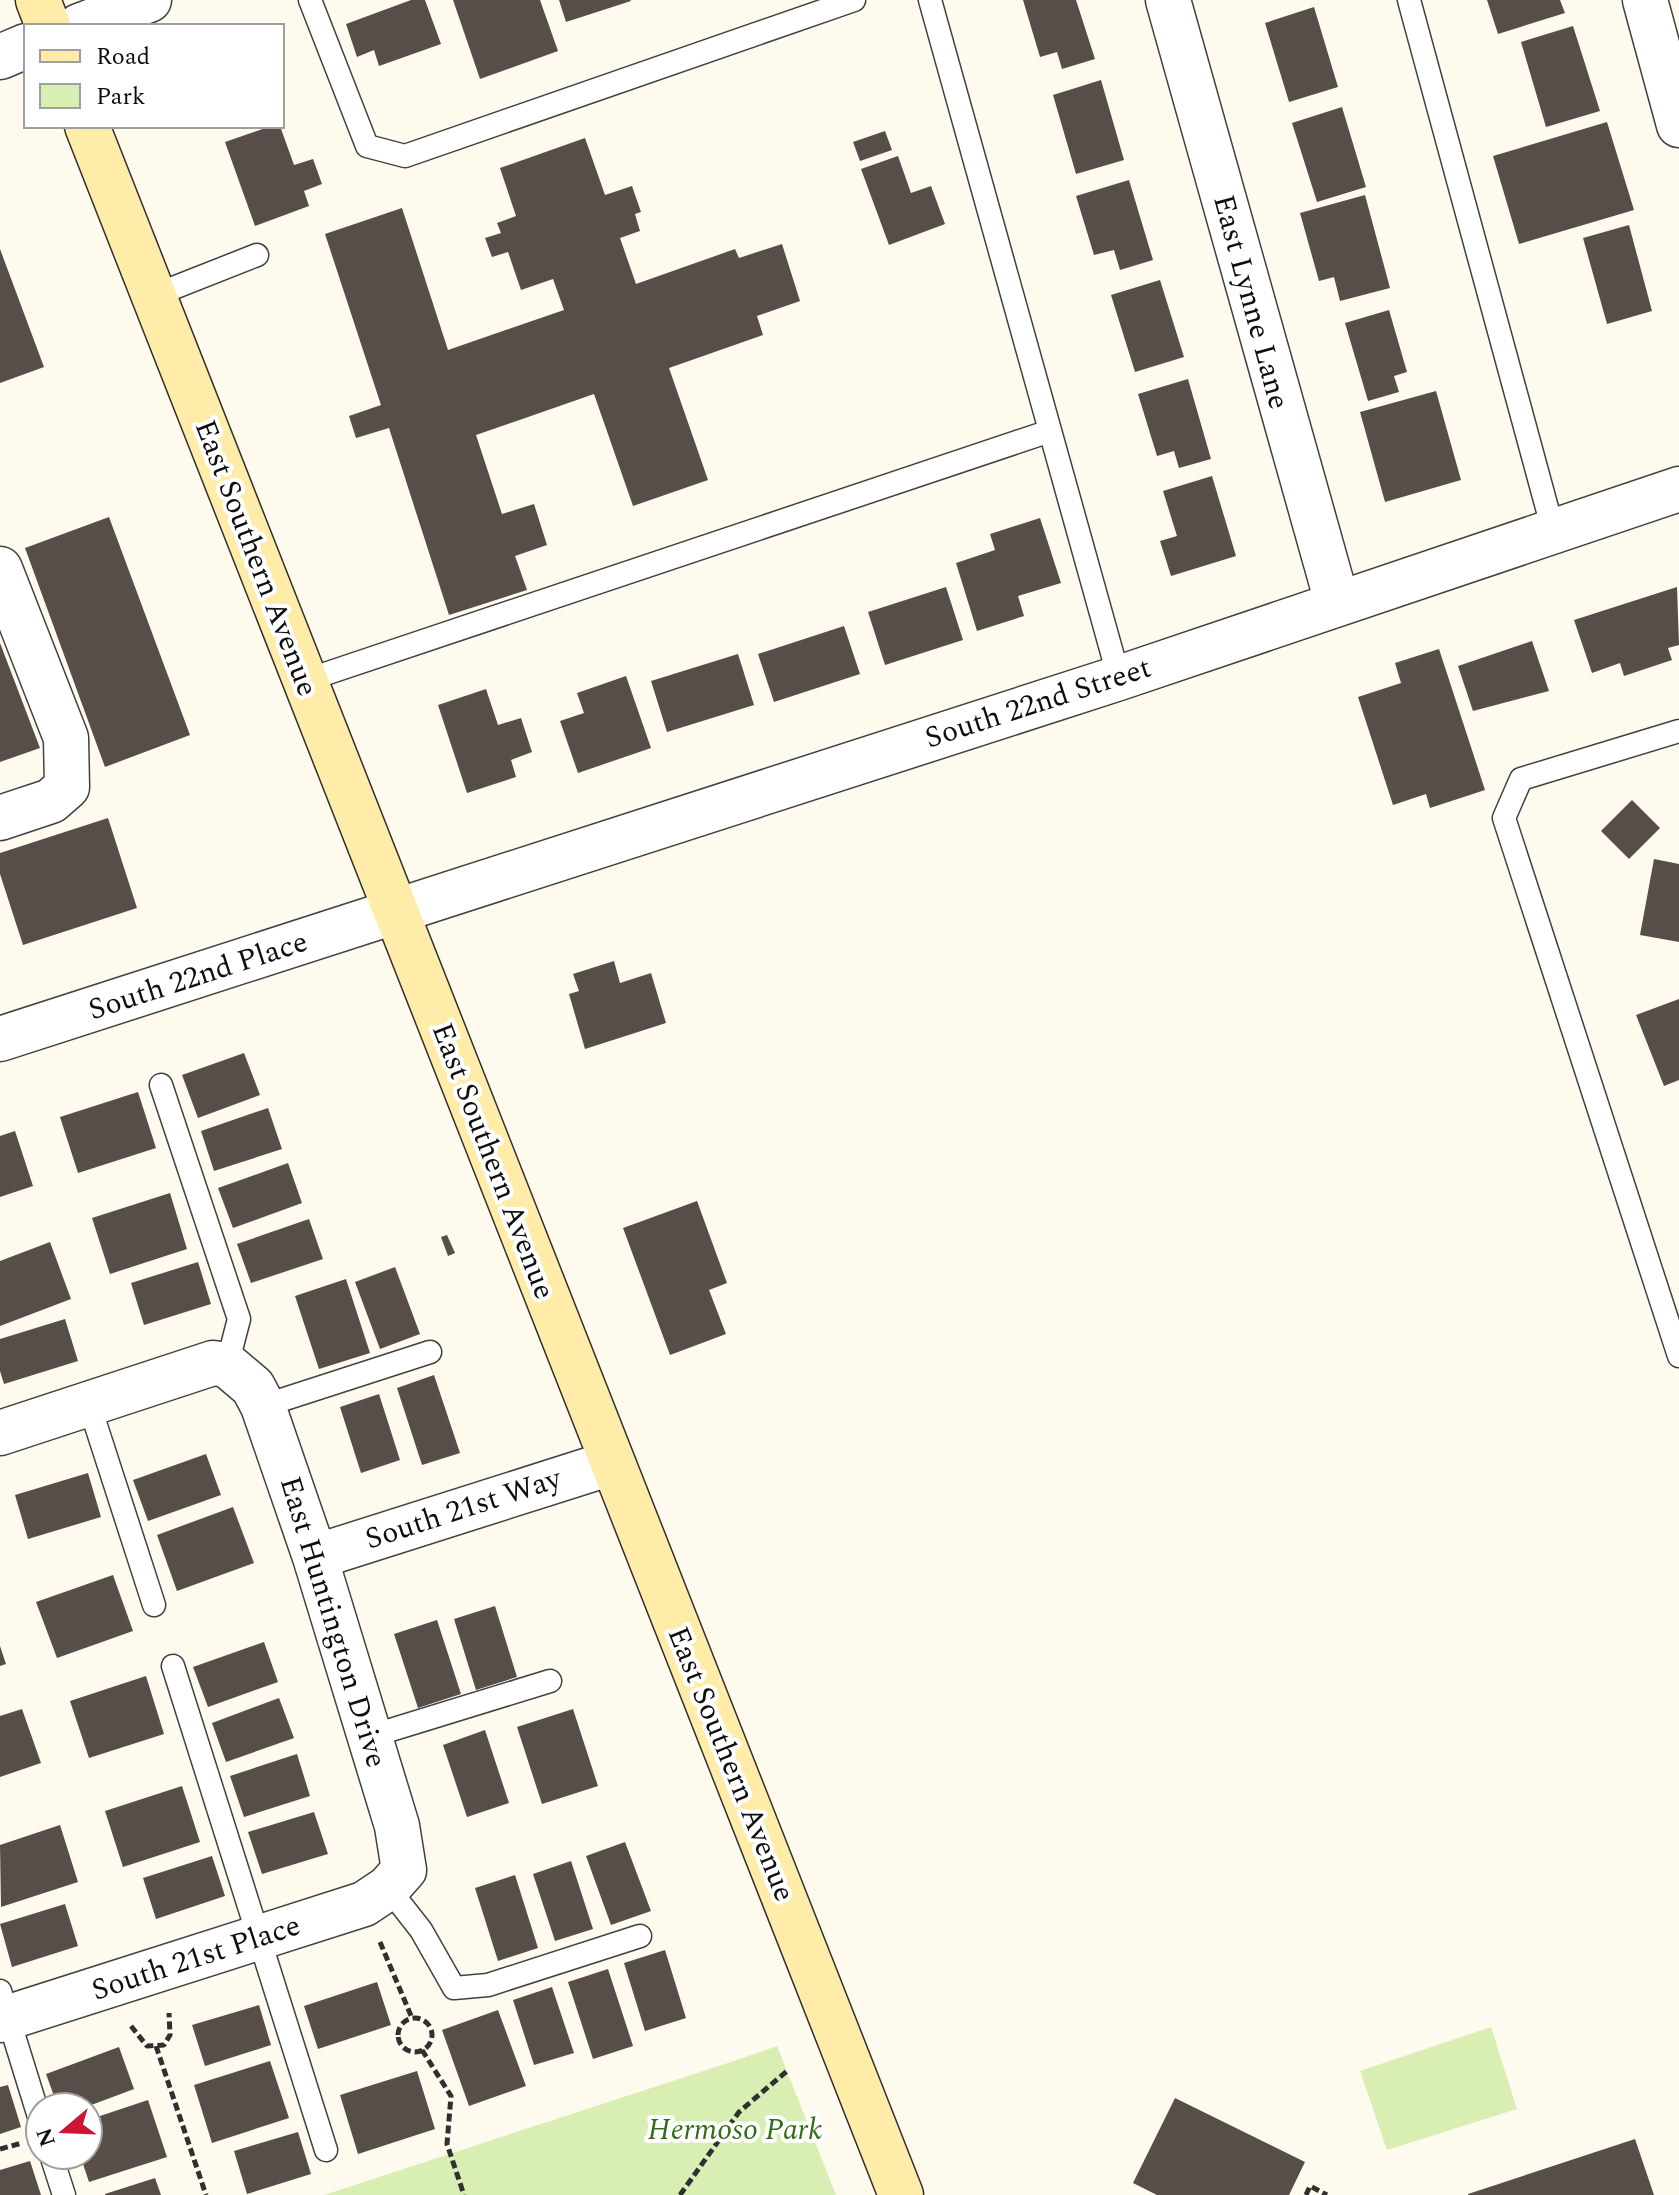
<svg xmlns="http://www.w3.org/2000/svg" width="1679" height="2195" viewBox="0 0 1679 2195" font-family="Spectral,serif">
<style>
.green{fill:#d8eeb3}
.building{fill:#574d49}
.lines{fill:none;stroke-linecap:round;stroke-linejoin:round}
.service-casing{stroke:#414141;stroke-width:25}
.minor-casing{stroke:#414141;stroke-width:47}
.secondary-casing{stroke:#303030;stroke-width:47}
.path{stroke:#303030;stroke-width:5;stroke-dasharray:8 4;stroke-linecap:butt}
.service{stroke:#fff;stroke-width:22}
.minor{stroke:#fff;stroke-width:44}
.secondary{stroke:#ffeca9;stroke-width:44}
.labels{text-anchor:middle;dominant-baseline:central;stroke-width:8;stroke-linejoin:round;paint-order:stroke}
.street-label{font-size:30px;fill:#0e0e0e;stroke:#fff}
.park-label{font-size:30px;font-style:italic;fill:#326d17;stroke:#fff}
</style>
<rect width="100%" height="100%" fill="#fffaee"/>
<!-- green -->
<path class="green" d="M 1491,2027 L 1517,2109 L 1387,2150 L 1360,2071 Z
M 777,2046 L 836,2195 L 324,2195 L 740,2059 Z"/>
<!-- building -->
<path class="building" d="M 411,0 L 425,0 L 441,44 L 379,66 L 374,50 L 357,57 L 346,24 Z
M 453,0 L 540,0 L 558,51 L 480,79 Z
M 559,0 L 630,0 L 631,1 L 566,22 Z
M 1023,0 L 1076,0 L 1095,59 L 1062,69 L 1057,52 L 1040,57 Z
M 1487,0 L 1560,0 L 1565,13 L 1498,34 Z
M 1314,7 L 1338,87 L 1289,102 L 1265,23 Z
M 1573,26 L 1600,111 L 1546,127 L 1521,42 Z
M 1101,80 L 1124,160 L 1076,174 L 1053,95 Z
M 1342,107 L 1366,187 L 1317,202 L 1292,123 Z
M 1607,122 L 1634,210 L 1519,244 L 1493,156 Z
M 271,126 L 280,126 L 294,165 L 313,159 L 322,184 L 304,191 L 309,206 L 255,226 L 225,142 Z
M 885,131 L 892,150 L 860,161 L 853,142 Z
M 585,138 L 605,195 L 632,186 L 641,212 L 635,214 L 640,231 L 620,238 L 636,284 L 735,249 L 739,258 L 782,244 L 800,301 L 757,316 L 763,335 L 669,368 L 708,480 L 633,506 L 594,394 L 476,435 L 502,514 L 534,504 L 547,545 L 515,556 L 527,590 L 449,615 L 389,428 L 356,438 L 349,416 L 381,405 L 325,234 L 402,208 L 448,350 L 564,310 L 553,279 L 521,290 L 508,252 L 492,257 L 485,238 L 501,233 L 497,223 L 516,216 L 500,168 Z
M 898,156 L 911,193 L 931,186 L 945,224 L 889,245 L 861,169 Z
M 1129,180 L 1153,260 L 1120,270 L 1114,250 L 1094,255 L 1076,196 Z
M 1365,195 L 1390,288 L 1340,301 L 1334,277 L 1319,281 L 1300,213 Z
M 1629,225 L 1652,311 L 1607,324 L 1583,238 Z
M 0,249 L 44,367 L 0,383 Z
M 1160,280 L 1184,357 L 1135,372 L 1111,295 Z
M 1389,310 L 1407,372 L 1394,376 L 1399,392 L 1368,401 L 1345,323 Z
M 1188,379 L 1211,459 L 1179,468 L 1174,451 L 1157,456 L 1138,394 Z
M 1436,391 L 1461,480 L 1385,502 L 1360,412 Z
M 1212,476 L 1236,556 L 1171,576 L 1160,541 L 1177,536 L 1163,491 Z
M 109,517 L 190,735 L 105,767 L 25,548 Z
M 1040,518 L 1061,583 L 1018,596 L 1024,616 L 977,631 L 956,563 L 995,550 L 990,534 Z
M 946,587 L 963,640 L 885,665 L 868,612 Z
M 1677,587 L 1679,645 L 1668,648 L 1672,660 L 1624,676 L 1620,663 L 1592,673 L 1574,620 Z
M 844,626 L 860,674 L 774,702 L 758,654 Z
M 1532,641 L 1549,691 L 1473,711 L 1458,666 Z
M 0,643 L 40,748 L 0,762 Z
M 1439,649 L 1485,790 L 1430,808 L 1426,794 L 1393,805 L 1358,697 L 1401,683 L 1395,663 Z
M 738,654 L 754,705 L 667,732 L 651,681 Z
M 626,676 L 651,748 L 578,773 L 560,721 L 584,713 L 577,693 Z
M 486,689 L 498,725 L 521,718 L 532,752 L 511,760 L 516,777 L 467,793 L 438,705 Z
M 1632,800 L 1660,828 L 1629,859 L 1601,831 Z
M 108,818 L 137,908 L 23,945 L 0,874 L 0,853 Z
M 1654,859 L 1679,864 L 1679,942 L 1640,935 Z
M 614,961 L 620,983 L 651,973 L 666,1023 L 585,1049 L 569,994 L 579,991 L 573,974 Z
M 1679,999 L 1679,1080 L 1664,1086 L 1636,1015 Z
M 244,1053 L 260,1095 L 198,1118 L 182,1075 Z
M 138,1092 L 156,1148 L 78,1173 L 60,1117 Z
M 268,1108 L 282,1149 L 214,1171 L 201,1131 Z
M 15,1131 L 33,1186 L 0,1197 L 0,1136 Z
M 288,1163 L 302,1203 L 233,1228 L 218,1188 Z
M 170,1193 L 187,1249 L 110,1274 L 92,1218 Z
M 697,1201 L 727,1283 L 709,1290 L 726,1334 L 670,1355 L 623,1228 Z
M 309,1219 L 323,1259 L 251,1283 L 237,1244 Z
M 447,1235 L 455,1253 L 448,1256 L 441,1237 Z
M 50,1242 L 71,1299 L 0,1326 L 0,1261 Z
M 198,1262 L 211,1304 L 144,1325 L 131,1283 Z
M 395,1267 L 420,1334 L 380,1349 L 355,1282 Z
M 346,1279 L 370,1353 L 319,1369 L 295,1296 Z
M 65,1319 L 78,1361 L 4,1384 L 0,1371 L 0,1339 Z
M 434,1375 L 460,1453 L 422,1465 L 397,1388 Z
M 379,1394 L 400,1460 L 361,1473 L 340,1407 Z
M 206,1454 L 221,1495 L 148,1521 L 133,1480 Z
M 88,1473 L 101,1517 L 28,1539 L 15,1495 Z
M 233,1507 L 254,1563 L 177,1591 L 157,1535 Z
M 113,1575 L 133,1631 L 57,1658 L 36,1602 Z
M 495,1606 L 517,1677 L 476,1690 L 454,1619 Z
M 437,1620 L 461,1694 L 418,1708 L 394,1634 Z
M 264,1642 L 278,1682 L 208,1707 L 193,1667 Z
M 0,1646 L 6,1664 L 0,1666 Z
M 146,1676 L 164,1734 L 89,1758 L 70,1701 Z
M 279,1698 L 294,1738 L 226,1762 L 212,1723 Z
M 22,1709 L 41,1763 L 0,1777 L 0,1716 Z
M 573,1709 L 598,1786 L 542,1804 L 517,1727 Z
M 485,1730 L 509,1803 L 467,1817 L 443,1745 Z
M 297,1754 L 310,1796 L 244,1817 L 230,1776 Z
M 182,1786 L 200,1842 L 123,1867 L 105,1811 Z
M 314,1812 L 328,1854 L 262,1874 L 248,1832 Z
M 60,1825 L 78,1882 L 1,1907 L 0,1845 Z
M 625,1842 L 651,1911 L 611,1925 L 586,1856 Z
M 212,1856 L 225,1896 L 156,1919 L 143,1878 Z
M 571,1861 L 593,1929 L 555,1941 L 533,1874 Z
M 515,1875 L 538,1948 L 498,1961 L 475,1888 Z
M 65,1904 L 78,1946 L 12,1967 L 0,1924 Z
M 665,1950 L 686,2018 L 645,2031 L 624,1963 Z
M 608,1969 L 633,2046 L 593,2059 L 568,1982 Z
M 377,1982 L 391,2025 L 318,2049 L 304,2006 Z
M 552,1987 L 574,2053 L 534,2065 L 513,2000 Z
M 259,2005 L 271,2045 L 205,2066 L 192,2025 Z
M 498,2010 L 526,2086 L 469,2106 L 442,2030 Z
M 119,2047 L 134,2089 L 86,2107 L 58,2107 L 46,2074 Z
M 270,2061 L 289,2118 L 212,2143 L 194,2085 Z
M 417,2071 L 435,2129 L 358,2154 L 340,2095 Z
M 8,2085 L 21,2127 L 0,2134 L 0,2087 Z
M 1175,2098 L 1305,2162 L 1289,2195 L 1157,2195 L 1133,2183 Z
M 148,2100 L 167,2157 L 89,2182 L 80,2155 L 88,2155 L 88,2120 Z
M 298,2132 L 311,2174 L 247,2194 L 234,2151 Z
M 1635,2139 L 1654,2195 L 1468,2195 L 1468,2194 Z
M 30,2161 L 41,2195 L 0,2195 L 0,2170 Z
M 155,2178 L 161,2195 L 105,2195 L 105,2194 Z"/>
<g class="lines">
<defs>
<path id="service" d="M 310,0 L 367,146 L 405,156 L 854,0
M 930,0 L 1119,678
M 1409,0 L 1553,530
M 153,296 L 257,255
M 304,681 L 1050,431
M 1679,731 L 1521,779 L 1504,818 L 1679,1356
M 161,1085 L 239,1319 L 227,1365
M 89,1404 L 154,1605
M 263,1406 L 430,1352
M 173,1666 L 326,2150
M 368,1737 L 550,1681
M 388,1888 L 421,1930 L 454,1988 L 488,1985 L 640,1936
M 0,1991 L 40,2120
M 51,2155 L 64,2195"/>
<path id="minor" d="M 1168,0 L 1337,602
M 1645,0 L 1679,125
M 79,26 L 149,0
M 0,57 L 26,46
M 0,569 L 66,738 L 67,787 L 51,801 L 0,818
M 0,1039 L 1119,678 L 1679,489
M 0,1433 L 213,1363 L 227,1365 L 253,1387 L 263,1406 L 315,1557 L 397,1826 L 404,1870 L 388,1888 L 364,1904 L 0,2020
M 315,1557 L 611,1463"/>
<path id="secondary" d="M 38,0 L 48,26
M 87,126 L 901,2195"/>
</defs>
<!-- service casing -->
<use href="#service" class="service-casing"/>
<!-- minor casing -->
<use href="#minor" class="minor-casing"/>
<!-- secondary casing -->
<use href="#secondary" class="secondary-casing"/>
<!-- path -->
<path class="path" d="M 380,1942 L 412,2018
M398 2035a17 17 0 1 1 34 0a17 17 0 1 1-34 0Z
M 131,2026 L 147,2046 L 164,2045 L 170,2035 L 169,2013
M 156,2046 L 206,2195
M 422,2050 L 451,2096 L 447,2144 L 464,2195
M 0,2149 L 22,2143
M 680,2195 L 739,2112 L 787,2071
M 1306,2195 L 1310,2186 L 1327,2195"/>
<!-- service -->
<use href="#service" class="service"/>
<!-- minor -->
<use href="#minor" class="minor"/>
<!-- secondary -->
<use href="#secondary" class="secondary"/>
</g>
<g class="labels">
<!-- street labels -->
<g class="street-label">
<text transform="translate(1251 302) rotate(75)">East Lynne Lane</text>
<text transform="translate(256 558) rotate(69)">East Southern Avenue</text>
<text transform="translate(1038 703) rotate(-18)">South 22nd Street</text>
<text transform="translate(198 976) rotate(-18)">South 22nd Place</text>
<text transform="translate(493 1161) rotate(69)">East Southern Avenue</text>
<text transform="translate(463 1509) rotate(-18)">South 21st Way</text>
<text transform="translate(333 1622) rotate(73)">East Huntington Drive</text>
<text transform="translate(731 1764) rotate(68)">East Southern Avenue</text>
<text transform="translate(196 1958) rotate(-18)">South 21st Place</text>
</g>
<!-- park labels -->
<g class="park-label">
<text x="735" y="2130">Hermoso Park</text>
</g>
</g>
<!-- legend -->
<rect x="24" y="24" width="260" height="104" fill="#ffffff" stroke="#9f9f9f" stroke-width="2"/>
<rect x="40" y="50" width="40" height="12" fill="#ffeca9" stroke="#9f9f9f" stroke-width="2"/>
<text x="96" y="64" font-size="24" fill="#0e0e0e">Road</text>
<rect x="40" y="84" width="40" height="24" fill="#d8eeb3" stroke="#9f9f9f" stroke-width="2"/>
<text x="96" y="104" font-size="24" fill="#0e0e0e">Park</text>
<!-- north arrow -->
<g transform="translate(64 2131) rotate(251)"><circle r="38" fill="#ffffff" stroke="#9f9f9f" stroke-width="2"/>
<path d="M0-6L14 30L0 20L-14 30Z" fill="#cd1633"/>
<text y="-12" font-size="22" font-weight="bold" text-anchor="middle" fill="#0e0e0e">N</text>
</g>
</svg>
